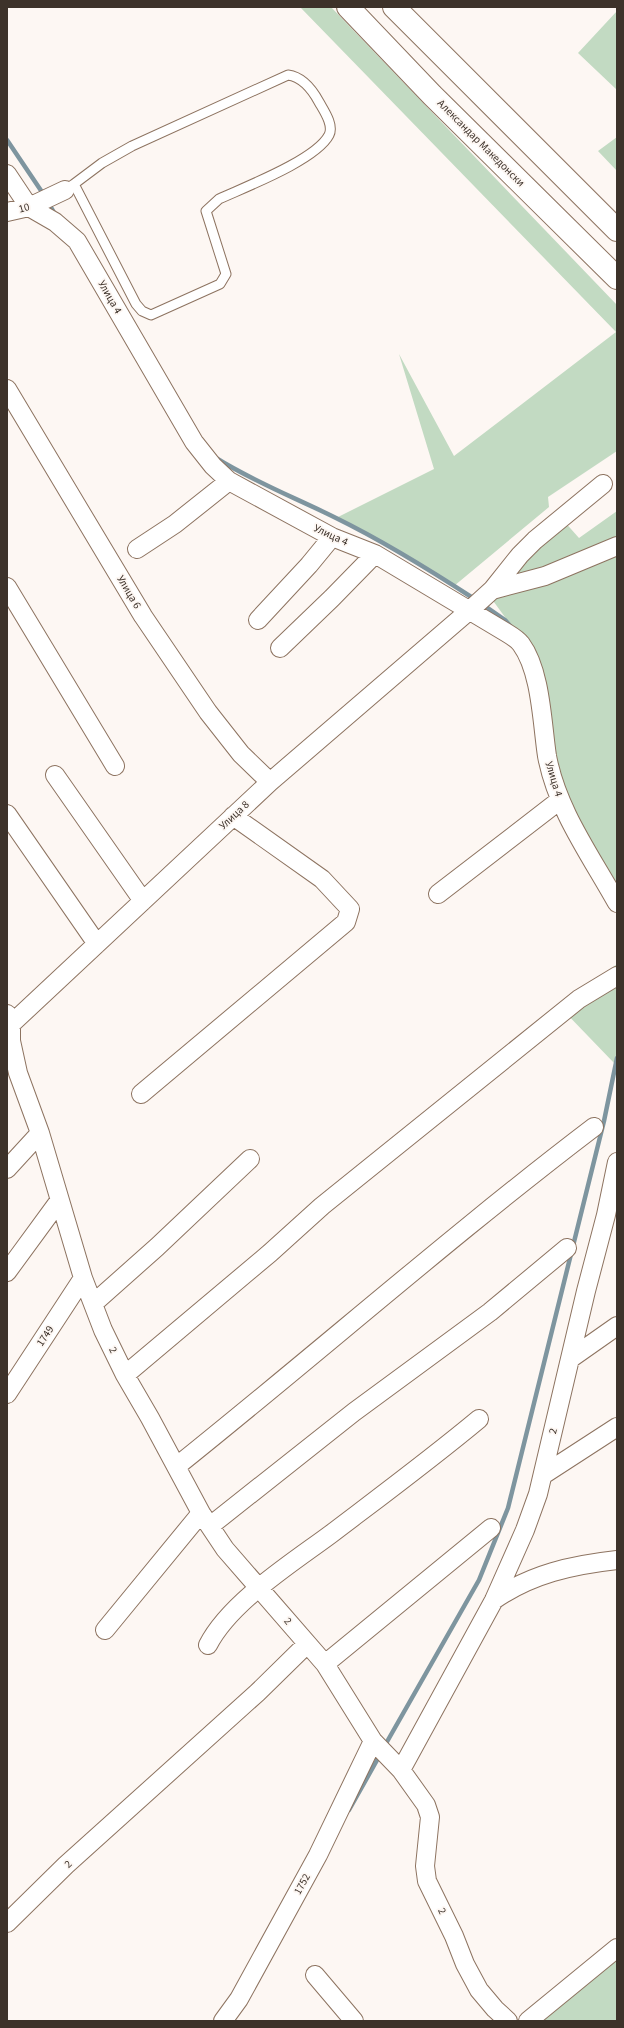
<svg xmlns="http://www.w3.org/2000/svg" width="624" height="2028" viewBox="0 0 624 2028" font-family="'Source Sans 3',sans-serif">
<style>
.green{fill:#c2dac2}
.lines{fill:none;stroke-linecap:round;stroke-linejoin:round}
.stream{stroke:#7e959f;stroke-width:4.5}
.service-casing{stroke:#8d7360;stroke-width:11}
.minor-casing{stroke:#8d7360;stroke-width:20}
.tertiary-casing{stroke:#8d7360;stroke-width:24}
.service{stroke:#fff;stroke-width:9}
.minor{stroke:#fff;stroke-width:18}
.tertiary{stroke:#fff;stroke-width:22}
.labels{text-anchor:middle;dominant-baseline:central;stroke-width:3.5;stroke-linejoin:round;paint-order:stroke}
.street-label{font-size:11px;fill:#3d322a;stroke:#fdf7f3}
</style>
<rect width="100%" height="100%" fill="#fdf7f3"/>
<!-- green -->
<path class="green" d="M 300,7 L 331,7 L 617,305 L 617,451 L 548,497 L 549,507 L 454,586 L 421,564 L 336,518 L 434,469 L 399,354 L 454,456 L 616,332 Z
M 617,11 L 617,90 L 578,53 Z
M 617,137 L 617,171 L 598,151 Z
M 617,511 L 617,908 L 574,841 L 526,646 L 491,598 L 563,520 L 579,538 Z
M 617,964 L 617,1062 L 615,1064 L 561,1008 Z
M 617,1959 L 617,2021 L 542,2021 Z"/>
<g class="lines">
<!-- stream -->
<path class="stream" d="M 7,140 L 44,195
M 48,202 L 56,216
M 216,458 C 254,482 296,498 336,518 C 385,542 430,570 476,600
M 482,604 L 505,620 L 512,628
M 384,1747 L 479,1580 L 508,1508 L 604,1121 L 617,1058
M 349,1810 L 381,1753"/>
<defs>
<path id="service" d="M 65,190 L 74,184 L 136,304 L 142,311 L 151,315 L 220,284 L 226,274 L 206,211 L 219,199 C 245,187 316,160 329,135 C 334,125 324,111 319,102 C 312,89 303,77 288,75 L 132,146 L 102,163 L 74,184"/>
<path id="minor" d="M 7,174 L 29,207 L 55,222 L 77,241 L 194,442 L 213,466 L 229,481 L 332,537 L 375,554 L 507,633 C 512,636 518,640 521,644 C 541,671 542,723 547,756 C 557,810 591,856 617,903
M 7,212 L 29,207 L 65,190
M 7,389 L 143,616 L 208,712 L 241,754 L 270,782
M 137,549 L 175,524 L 229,481
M 7,587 L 115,766
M 492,590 L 545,576 L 617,546
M 258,620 L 309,565 L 332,537
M 280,648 L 332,598 L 375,554
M 55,775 L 143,901
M 7,814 L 97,944
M 438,894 L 560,800
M 7,1014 L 11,1025 L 11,1041 L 18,1073 L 40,1133 L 83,1278 L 103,1330 L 125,1375 L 150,1418 L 201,1513 L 225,1549 L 325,1664 L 373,1741 L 401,1770 L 426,1805 L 430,1817 L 425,1866 L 427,1881 L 454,1936 L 465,1964 L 479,1990 L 495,2009 L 508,2021
M 7,1028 L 270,782 L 470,610 L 492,590 L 520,555 L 535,540 L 603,484
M 141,1094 L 346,922 L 350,909 L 322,879 L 233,816
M 7,1169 L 40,1133
M 7,1272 L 59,1201
M 94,1303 L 157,1247 L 250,1159
M 570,1359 L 617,1326
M 125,1375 L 270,1253 L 322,1206 L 579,999 L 617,976
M 7,1394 L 83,1278
M 177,1466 C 317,1354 452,1235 594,1127
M 543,1475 L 617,1427
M 210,1526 L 354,1412 L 490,1312 L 567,1248
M 494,1600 C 531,1574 572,1565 617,1560
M 105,1630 L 201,1513
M 208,1645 C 230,1602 292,1563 331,1534 C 381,1496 431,1459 479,1419
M 325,1664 L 491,1528
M 401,1770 L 494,1600 L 525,1530 L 538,1494 L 586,1291 L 606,1215 L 617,1162
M 7,1923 L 66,1865 L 257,1693 L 307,1644
M 315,1975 L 354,2021
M 223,2021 L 239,1999 L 318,1855 L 373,1741
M 528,2021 L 617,1948"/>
<path id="tertiary" d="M 348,7 L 432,95 L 617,278
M 394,7 L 617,230"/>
</defs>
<!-- service casing -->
<use href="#service" class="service-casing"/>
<!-- minor casing -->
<use href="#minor" class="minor-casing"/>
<!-- tertiary casing -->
<use href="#tertiary" class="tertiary-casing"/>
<!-- service -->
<use href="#service" class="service"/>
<!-- minor -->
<use href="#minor" class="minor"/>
<!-- tertiary -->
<use href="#tertiary" class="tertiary"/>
</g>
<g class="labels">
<!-- street labels -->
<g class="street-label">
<text transform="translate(481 143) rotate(45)">Александар Македонски</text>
<text transform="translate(24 208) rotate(-16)">10</text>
<text transform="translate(110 297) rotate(60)">Улица 4</text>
<text transform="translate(331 535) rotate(25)">Улица 4</text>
<text transform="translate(129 592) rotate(59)">Улица 6</text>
<text transform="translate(554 779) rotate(73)">Улица 4</text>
<text transform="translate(234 815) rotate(-43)">Улица 8</text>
<text transform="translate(45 1336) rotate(-57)">1749</text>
<text transform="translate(113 1350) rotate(64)">2</text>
<text transform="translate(553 1431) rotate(-77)">2</text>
<text transform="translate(288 1621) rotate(50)">2</text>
<text transform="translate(68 1864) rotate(-43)">2</text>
<text transform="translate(302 1884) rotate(-61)">1752</text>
<text transform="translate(442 1911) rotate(65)">2</text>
</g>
</g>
<!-- border -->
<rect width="624" height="2028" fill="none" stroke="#3d322a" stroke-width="16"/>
</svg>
